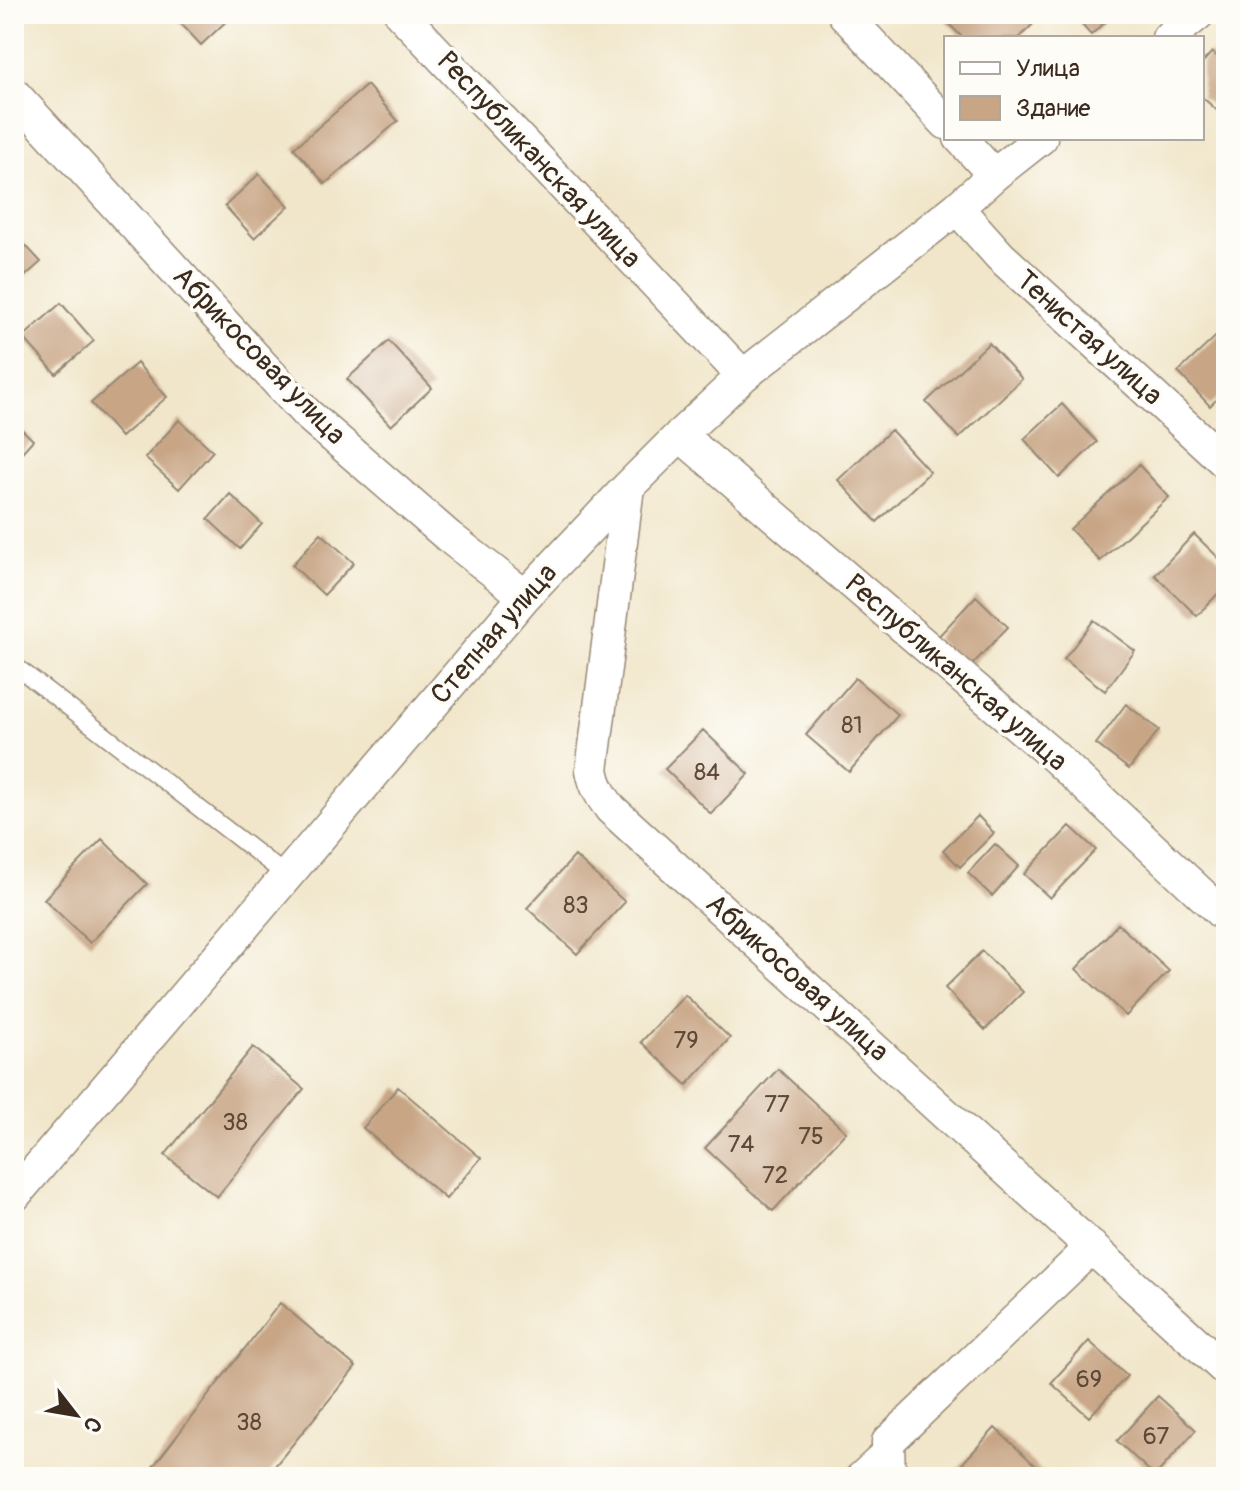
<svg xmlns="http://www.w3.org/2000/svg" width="1240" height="1491" viewBox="0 0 1240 1491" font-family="Pangolin,sans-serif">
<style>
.building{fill:#c8a585}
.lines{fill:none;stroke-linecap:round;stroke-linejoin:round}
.service-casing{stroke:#968874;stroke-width:19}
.minor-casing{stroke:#968874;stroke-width:35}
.service{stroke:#fff;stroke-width:16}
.minor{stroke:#fff;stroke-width:32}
.labels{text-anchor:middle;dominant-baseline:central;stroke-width:7;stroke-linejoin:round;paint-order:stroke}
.number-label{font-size:24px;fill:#5e4938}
.street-label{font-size:28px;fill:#3b2a1e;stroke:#fdfcf7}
</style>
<rect width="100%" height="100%" fill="#fdfcf7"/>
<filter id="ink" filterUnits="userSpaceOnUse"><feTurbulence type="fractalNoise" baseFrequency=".0125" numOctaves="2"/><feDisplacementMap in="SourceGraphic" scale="16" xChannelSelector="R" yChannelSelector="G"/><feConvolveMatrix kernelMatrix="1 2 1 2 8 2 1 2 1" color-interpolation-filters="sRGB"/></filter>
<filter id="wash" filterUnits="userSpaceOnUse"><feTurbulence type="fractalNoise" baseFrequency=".006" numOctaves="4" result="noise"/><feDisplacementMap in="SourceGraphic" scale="32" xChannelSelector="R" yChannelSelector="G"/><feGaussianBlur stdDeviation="1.8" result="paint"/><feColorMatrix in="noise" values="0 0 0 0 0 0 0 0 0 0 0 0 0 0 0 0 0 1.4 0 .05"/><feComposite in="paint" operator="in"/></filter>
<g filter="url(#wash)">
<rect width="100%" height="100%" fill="#f1e6ca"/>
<g id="blocks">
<!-- building -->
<path class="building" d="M 172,14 L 234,14 L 201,45 Z
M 948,14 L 1027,14 L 1035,22 L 1019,38 L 963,38 L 944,19 Z
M 1072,14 L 1114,14 L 1091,35 Z
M 1212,52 L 1226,64 L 1226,106 L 1220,113 L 1202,97 L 1202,63 Z
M 367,85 L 398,121 L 325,184 L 294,148 Z
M 259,174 L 289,206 L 254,238 L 225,206 Z
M 14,233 L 41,262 L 14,286 Z
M 61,303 L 94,341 L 56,374 L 23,337 Z
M 1226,327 L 1226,390 L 1210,406 L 1178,372 Z
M 389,341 L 432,388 L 391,426 L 347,379 Z
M 989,343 L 1022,379 L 959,438 L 926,402 Z
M 137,363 L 167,397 L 121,437 L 91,403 Z
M 1062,404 L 1097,442 L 1059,478 L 1024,439 Z
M 179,420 L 213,451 L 179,489 L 145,458 Z
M 14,422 L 33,440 L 14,461 Z
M 891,430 L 930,472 L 877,522 L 838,480 Z
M 1139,465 L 1169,497 L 1100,561 L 1070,529 Z
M 230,494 L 262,524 L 240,549 L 208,519 Z
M 321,533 L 354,563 L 324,595 L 292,565 Z
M 1194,534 L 1226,565 L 1226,585 L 1197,616 L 1155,575 Z
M 976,596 L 1008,627 L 968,669 L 936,639 Z
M 1094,620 L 1135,651 L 1105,691 L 1064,659 Z
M 855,678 L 898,715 L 849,772 L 806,735 Z
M 1126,704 L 1159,730 L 1129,769 L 1096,744 Z
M 703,730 L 749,774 L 711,814 L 665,769 Z
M 978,816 L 994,833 L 960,867 L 943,850 Z
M 1070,826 L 1096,850 L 1050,898 L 1024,874 Z
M 102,839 L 147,884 L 90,943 L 44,899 Z
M 995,844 L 1019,866 L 992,896 L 968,873 Z
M 575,856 L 625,902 L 577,954 L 527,908 Z
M 1118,924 L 1169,971 L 1126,1016 L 1076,969 Z
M 982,951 L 1023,992 L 985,1030 L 945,988 Z
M 685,995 L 730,1038 L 687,1085 L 641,1042 Z
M 253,1047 L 304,1089 L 217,1197 L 165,1155 Z
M 778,1069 L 846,1132 L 773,1211 L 705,1148 Z
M 398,1087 L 481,1158 L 446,1199 L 363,1128 Z
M 280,1303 L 356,1367 L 266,1477 L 145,1477 Z
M 1089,1341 L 1127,1376 L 1089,1417 L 1051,1383 Z
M 1158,1396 L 1196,1430 L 1155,1476 L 1117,1441 Z
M 995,1428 L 1048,1477 L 950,1477 Z"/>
</g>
</g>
<g filter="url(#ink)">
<use href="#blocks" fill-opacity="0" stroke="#968874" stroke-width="2"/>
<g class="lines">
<defs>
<path id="service" d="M 14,665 L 287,876
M 851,1477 L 887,1444"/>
<path id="minor" d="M 401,14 L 743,376
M 844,14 L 946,123
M 1168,38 L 1198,14
M 14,94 L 306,413 L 449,537 L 525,596
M 960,138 L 994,175
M 957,208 L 1000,256 L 1226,463
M 680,435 L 1056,758 L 1226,917
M 628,487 L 592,770 C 595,786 601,796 611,809 L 1226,1370
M 14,1196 L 525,596 L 628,487 L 680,435 L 743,376 L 957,208 L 994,175 L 1041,138
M 889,1477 L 888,1442 L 1092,1247"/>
</defs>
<!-- service casing -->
<use href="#service" class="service-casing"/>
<!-- minor casing -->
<use href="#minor" class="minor-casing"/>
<!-- service -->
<use href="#service" class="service"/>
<!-- minor -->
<use href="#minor" class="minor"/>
</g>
</g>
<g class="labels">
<!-- number labels -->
<g class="number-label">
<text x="852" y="725">81</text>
<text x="707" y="772">84</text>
<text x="576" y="905">83</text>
<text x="686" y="1040">79</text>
<text x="777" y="1104">77</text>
<text x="235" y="1122">38</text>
<text x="811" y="1136">75</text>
<text x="741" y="1144">74</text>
<text x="775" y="1175">72</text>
<text x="1089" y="1379">69</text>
<text x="249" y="1422">38</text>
<text x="1156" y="1436">67</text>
</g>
<!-- street labels -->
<g class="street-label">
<text transform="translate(539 160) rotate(47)">Республиканская улица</text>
<text transform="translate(1089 338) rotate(42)">Тенистая улица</text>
<text transform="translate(259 356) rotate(46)">Абрикосовая улица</text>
<text transform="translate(494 634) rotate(-49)">Степная улица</text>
<text transform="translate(956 673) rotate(41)">Республиканская улица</text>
<text transform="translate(797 978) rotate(42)">Абрикосовая улица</text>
</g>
</g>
<!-- margin -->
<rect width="1240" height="1491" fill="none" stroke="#fdfcf7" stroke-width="48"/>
<!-- legend -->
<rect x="944" y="36" width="260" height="104" fill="#fdfcf7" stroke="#afa8a0" stroke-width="2"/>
<rect x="960" y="62" width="40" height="12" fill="#ffffff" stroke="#afa8a0" stroke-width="2"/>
<text x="1016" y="76" font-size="24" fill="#3b2a1e">Улица</text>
<rect x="960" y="96" width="40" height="24" fill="#c8a585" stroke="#afa8a0" stroke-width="2"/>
<text x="1016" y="116" font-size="24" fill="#3b2a1e">Здание</text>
<!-- north arrow -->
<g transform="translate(76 1415) rotate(121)" stroke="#fdfcf7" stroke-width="6" paint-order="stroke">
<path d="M0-6L14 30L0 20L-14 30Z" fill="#3b2a1e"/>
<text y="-12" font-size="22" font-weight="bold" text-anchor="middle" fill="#3b2a1e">С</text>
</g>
</svg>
